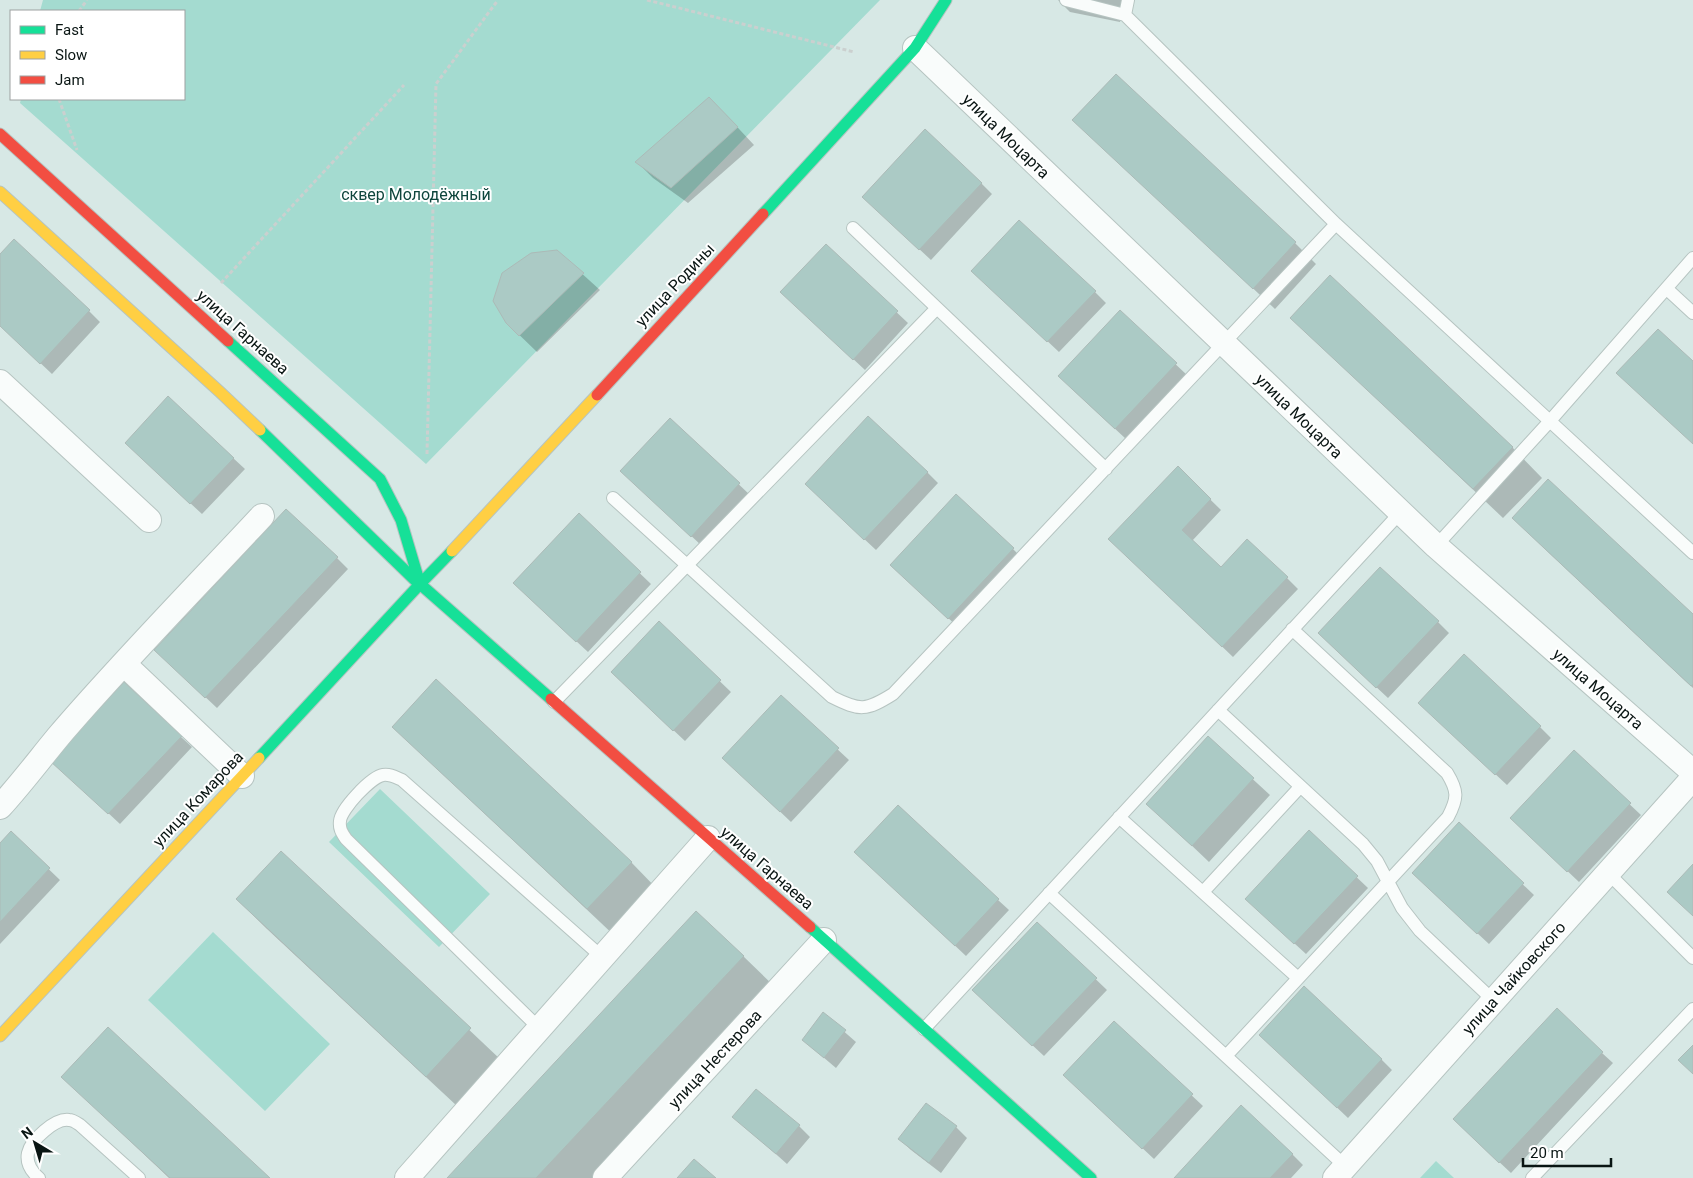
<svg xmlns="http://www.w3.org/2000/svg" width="1693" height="1178" viewBox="0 0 1693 1178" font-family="Roboto,sans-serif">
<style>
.green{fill:#a4dbd0}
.shadow{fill:#0003}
.building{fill:#abcac5;stroke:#acbab7}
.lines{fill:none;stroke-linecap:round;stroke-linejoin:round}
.lane-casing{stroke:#b6c4c1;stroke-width:14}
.street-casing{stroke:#b6c4c1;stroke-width:26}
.fast-casing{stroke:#b6c4c1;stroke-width:13}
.slow-casing{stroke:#b6c4c1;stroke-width:13}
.jam-casing{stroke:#b6c4c1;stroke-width:13}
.path{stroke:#cbd0cf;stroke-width:3;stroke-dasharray:4 2.5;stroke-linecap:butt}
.lane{stroke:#f9fcfb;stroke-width:12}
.street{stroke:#f9fcfb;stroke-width:24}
.fast{stroke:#16e098;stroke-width:11}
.slow{stroke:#ffcf43;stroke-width:11}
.jam{stroke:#f24e42;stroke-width:11}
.labels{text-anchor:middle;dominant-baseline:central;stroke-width:4;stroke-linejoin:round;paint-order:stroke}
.street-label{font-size:16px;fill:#091513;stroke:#fff}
.park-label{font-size:16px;fill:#0e453c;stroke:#fff}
</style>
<rect width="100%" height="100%" fill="#d7e8e5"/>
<!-- green -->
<path class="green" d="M 43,0 L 880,0 L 426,464 L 20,103 L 21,99 L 184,99 L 184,11 L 40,11 Z
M 380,789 L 490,894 L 439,947 L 329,842 Z
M 213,932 L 330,1044 L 265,1111 L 148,1000 Z
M 1436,1161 L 1454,1178 L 1420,1178 Z"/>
<!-- shadow -->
<path class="shadow" d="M 1058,0 L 1124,0 L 1120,22 L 1070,12 Z
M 726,115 L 754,145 L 688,203 L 653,178 L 637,162 Z
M 1074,120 L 1295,243 L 1316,264 L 1275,309 Z
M 981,183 L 992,194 L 931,260 L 875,208 Z
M 826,246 L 908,323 L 865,370 L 793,303 Z
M 557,251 L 600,290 L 537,352 L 507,323 Z
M 0,256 L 89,311 L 100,322 L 52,374 L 0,325 Z
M 984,282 L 1095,292 L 1106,303 L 1059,352 Z
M 1120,312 L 1187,375 L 1126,439 L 1070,387 Z
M 1292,318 L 1512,447 L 1542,478 L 1503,518 Z
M 168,398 L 245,469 L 202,514 L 137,454 Z
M 670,419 L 750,495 L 703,547 L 633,481 Z
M 1178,468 L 1221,510 L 1192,541 L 1221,569 L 1287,578 L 1298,589 L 1233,657 L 1121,550 Z
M 927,472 L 938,483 L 876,550 L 817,495 Z
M 579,515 L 651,584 L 588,652 L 525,594 Z
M 1514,518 L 1693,616 L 1693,688 L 1544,548 Z
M 1013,549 L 1024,560 L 960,629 L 903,576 Z
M 337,558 L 348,569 L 217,708 L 167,661 Z
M 1438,622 L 1449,633 L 1388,698 L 1330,644 Z
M 659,623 L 731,692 L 685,741 L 623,683 Z
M 781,697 L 849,760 L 791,822 L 735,769 Z
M 1431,714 L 1540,727 L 1551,738 L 1507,785 Z
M 393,727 L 631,862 L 661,893 L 618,939 Z
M 181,737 L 192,747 L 120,824 L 63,771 Z
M 1208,738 L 1270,795 L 1209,862 L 1148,804 Z
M 1574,752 L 1641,815 L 1579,882 L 1523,829 Z
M 1459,824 L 1534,895 L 1489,944 L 1424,884 Z
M 1309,832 L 1368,888 L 1306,954 L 1258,910 Z
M 11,833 L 60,880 L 0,944 L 0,844 Z
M 281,852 L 500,1059 L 457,1106 L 267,929 L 237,899 Z
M 867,863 L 998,900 L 1009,910 L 966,956 Z
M 1037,923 L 1107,990 L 1044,1056 L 985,1001 Z
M 743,956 L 774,986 L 595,1178 L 448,1178 Z
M 824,1014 L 856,1042 L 836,1068 L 803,1040 Z
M 1114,1023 L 1203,1106 L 1154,1159 L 1076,1086 Z
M 1271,1045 L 1381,1059 L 1392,1070 L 1348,1118 Z
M 1602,1053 L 1613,1063 L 1511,1173 L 1465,1130 Z
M 63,1077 L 268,1178 L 169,1178 Z
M 926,1104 L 956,1127 L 967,1138 L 941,1173 L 911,1150 L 900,1139 Z
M 734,1117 L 799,1126 L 810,1137 L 787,1164 Z
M 1292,1154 L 1303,1165 L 1291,1178 L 1176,1178 Z"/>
<!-- building -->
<path class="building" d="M 1116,74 L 1296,242 L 1253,289 L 1072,120 Z
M 709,97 L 738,127 L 671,188 L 635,162 Z
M 925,129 L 982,183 L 919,250 L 862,197 Z
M 1019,220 L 1096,291 L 1047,342 L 971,271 Z
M 14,239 L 90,310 L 40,364 L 0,326 L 0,254 Z
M 826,244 L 898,311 L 853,360 L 780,292 Z
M 557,250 L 584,273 L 519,336 L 506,323 L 493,301 L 502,273 L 531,253 Z
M 1330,275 L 1513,447 L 1473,489 L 1290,318 Z
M 1120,310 L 1177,363 L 1115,429 L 1058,376 Z
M 1658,329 L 1693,361 L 1693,444 L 1616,373 Z
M 168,396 L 234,458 L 190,504 L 125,443 Z
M 868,416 L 928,472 L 864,540 L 805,484 Z
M 670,418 L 740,483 L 691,537 L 620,471 Z
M 1178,466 L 1211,499 L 1182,530 L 1221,567 L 1247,539 L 1288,577 L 1222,647 L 1108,539 Z
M 1548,479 L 1693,614 L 1693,684 L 1691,686 L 1512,518 Z
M 956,494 L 1014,548 L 948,619 L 890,565 Z
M 286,509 L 338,557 L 205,698 L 154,650 Z
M 579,513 L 641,572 L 576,642 L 513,583 Z
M 1380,567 L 1439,621 L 1376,688 L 1318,633 Z
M 659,621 L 721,680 L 673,731 L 611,672 Z
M 1464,654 L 1541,726 L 1495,775 L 1418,703 Z
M 436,679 L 632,862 L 587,909 L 392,727 Z
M 124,682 L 182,736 L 108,814 L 50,761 Z
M 781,695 L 839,748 L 780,812 L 722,758 Z
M 1208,736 L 1254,778 L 1192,846 L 1146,804 Z
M 1574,750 L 1631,803 L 1567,872 L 1510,818 Z
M 898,805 L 999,899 L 955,946 L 854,852 Z
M 1459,822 L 1524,883 L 1477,934 L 1412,873 Z
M 1309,830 L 1358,876 L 1294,944 L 1245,899 Z
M 11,831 L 50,868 L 0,922 L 0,843 Z
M 281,851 L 471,1028 L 426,1077 L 236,899 Z
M 1693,864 L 1693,916 L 1667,892 Z
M 696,911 L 744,956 L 536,1178 L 447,1178 Z
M 1037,922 L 1097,978 L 1032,1046 L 972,990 Z
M 1304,986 L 1382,1059 L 1337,1108 L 1259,1035 Z
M 1557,1008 L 1603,1052 L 1499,1163 L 1453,1119 Z
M 823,1012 L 846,1030 L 824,1058 L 802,1040 Z
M 1114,1021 L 1193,1094 L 1142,1149 L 1063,1075 Z
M 108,1027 L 270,1178 L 170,1178 L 61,1077 Z
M 1693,1045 L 1693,1074 L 1678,1060 Z
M 756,1089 L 800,1125 L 776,1154 L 732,1117 Z
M 926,1103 L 957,1126 L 929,1163 L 898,1139 Z
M 1241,1105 L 1293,1154 L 1270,1178 L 1174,1178 Z
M 694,1159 L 716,1178 L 677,1178 Z"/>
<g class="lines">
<defs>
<path id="lane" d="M 1066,0 L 1125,15 L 1128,0
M 1125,15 L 1336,224 L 1693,553
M 853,228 L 1106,469
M 1667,289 L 1693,313
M 613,498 L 832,697 C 860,711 866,711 893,694 L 1336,224
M 1436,546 L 1549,422 L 1693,258
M 554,702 L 937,308
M 1218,710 L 1363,844 L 1377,861 L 1402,908 L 1420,931 L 1494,1001
M 1119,817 L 1298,978
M 1608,873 L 1693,958
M 1203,892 L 1300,787
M 1049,893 L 1345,1166
M 539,1028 L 346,839 C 342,833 339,829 340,821 C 341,809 371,777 383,775 C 390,774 395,777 402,780 L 602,957
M 924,1029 L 1400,513
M 1226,1056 L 1448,817 C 1458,798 1458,791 1447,773 L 1292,629
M 39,1178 C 32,1172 26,1163 28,1153 C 31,1140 55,1118 69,1120 C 73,1120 77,1123 80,1125 L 139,1178
M 1532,1178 L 1693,1009"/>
<path id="street" d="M 915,48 L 1436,546 L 1693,772
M 0,382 L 149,520
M 124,664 L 242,776
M 0,807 C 21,784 39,760 58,737 C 123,661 194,589 262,516
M 407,1178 L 708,838
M 605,1178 L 824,940
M 1335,1178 L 1693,778"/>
<path id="fast" d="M 763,214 L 915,48 L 946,0
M 228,341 L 380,479 L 401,520 L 420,584
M 260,430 L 419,584
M 452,551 L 420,584 L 551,699
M 259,758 L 420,584
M 810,927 L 1091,1178"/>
<path id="slow" d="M 0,192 L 220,392 L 260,430
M 452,551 L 597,395
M 0,1036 L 259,758"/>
<path id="jam" d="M 0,134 L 228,341
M 597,395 L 763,214
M 551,699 L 810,927"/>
</defs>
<!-- lane casing -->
<use href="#lane" class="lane-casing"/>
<!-- street casing -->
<use href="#street" class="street-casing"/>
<!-- fast casing -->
<use href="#fast" class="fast-casing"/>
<!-- slow casing -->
<use href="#slow" class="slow-casing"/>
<!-- jam casing -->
<use href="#jam" class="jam-casing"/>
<!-- path -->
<path class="path" d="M 647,0 L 854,52
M 79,11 L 87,0
M 59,99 L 77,150
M 221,283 L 404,85
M 427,454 L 436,84 L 498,0"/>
<!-- lane -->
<use href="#lane" class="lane"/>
<!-- street -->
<use href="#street" class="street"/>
<!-- fast -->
<use href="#fast" class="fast"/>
<!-- slow -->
<use href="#slow" class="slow"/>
<!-- jam -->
<use href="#jam" class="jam"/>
</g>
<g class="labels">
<!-- street labels -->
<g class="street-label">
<text transform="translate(1006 136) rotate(44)">улица Моцарта</text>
<text transform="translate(675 285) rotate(-47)">улица Родины</text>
<text transform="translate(243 332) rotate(42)">улица Гарнаева</text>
<text transform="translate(1299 416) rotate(44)">улица Моцарта</text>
<text transform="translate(1598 689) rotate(41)">улица Моцарта</text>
<text transform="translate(198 799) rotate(-47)">улица Комарова</text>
<text transform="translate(767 868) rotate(41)">улица Гарнаева</text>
<text transform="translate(1514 978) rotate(-48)">улица Чайковского</text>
<text transform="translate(715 1059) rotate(-47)">улица Нестерова</text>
</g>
<!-- park labels -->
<g class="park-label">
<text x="416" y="194">сквер Молодёжный</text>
</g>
</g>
<!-- legend -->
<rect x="10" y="10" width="175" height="90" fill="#ffffff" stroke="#9da1a1"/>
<rect x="20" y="26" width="25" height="8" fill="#16e098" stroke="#9da1a1"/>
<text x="55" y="35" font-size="15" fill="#091513">Fast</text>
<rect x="20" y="51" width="25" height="8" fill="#ffcf43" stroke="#9da1a1"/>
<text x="55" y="60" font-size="15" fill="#091513">Slow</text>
<rect x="20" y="76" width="25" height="8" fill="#f24e42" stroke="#9da1a1"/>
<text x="55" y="85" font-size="15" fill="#091513">Jam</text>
<!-- north arrow -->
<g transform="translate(35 1143) rotate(322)" stroke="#ffffff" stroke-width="4" paint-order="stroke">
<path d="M0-4L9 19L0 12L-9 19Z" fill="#091513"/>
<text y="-8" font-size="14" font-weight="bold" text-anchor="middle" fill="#091513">N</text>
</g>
<!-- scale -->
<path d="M1523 1158v8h88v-8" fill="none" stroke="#091513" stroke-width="2.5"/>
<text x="1530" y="1158" font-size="15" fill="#091513" stroke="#ffffff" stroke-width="4" paint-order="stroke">20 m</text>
</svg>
